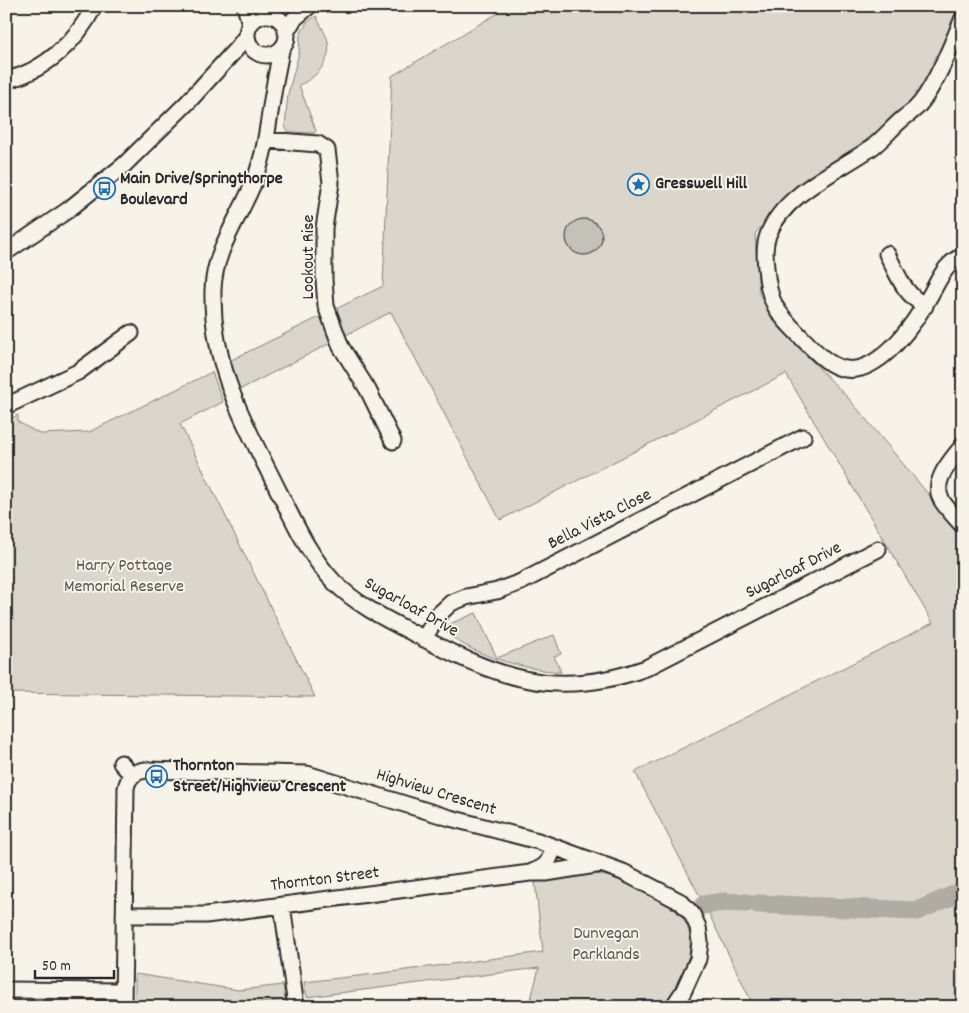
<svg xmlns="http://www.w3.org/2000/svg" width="969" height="1013" viewBox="0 0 969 1013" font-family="Dekko,sans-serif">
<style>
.green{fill:#dad6cc;stroke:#82807c}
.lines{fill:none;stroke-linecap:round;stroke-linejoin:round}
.river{stroke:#afaca4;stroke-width:19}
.building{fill:#c4c1b9;stroke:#2b2b2b}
.minor-casing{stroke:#2b2b2b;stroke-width:19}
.minor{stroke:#f7f3e8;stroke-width:15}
.labels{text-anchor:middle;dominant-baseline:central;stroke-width:4;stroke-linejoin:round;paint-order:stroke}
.poi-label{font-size:18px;font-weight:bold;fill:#2b2b2b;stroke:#f7f3e8;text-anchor:start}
.street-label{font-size:18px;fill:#2b2b2b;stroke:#f7f3e8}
.park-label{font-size:18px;fill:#575653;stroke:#f7f3e8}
</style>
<rect width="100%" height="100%" fill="#f7f3e8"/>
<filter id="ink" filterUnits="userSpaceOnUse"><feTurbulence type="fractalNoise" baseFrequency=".02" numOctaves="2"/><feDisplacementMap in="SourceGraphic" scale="10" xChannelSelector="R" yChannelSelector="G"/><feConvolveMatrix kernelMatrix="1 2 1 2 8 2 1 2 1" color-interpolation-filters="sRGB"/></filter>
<g filter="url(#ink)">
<!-- green -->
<path class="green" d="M 495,6 L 506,6 L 507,8 L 511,6 L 963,6 L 925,80 L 910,105 L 884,131 L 799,185 L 775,209 L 755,234 L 759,294 L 777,325 L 850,400 L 963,536 L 963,1007 L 754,1007 L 709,914 L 635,772 L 933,623 L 786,374 L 500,520 L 391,312 L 237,391 L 225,363 L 383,286 L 392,76 L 498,13 Z
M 316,16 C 319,23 324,30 327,38 C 334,59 317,78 299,85 L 316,131 L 314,133 L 289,132 L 285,127 L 288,94 L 299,53 L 300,35 L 307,22 Z
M 212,372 L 223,402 L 180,424 L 315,697 L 6,693 L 6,421 L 18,415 L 18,422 L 40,434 L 89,432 Z
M 476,613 L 497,658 L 554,635 L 561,654 L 554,656 L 561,672 C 528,670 466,655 444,629 L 444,627 L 447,625 Z
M 594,874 C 612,875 627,884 644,892 C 656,899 670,904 679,914 C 705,941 680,984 661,1007 L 529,1007 L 539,968 L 307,997 L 304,982 L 375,974 L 543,952 L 535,882 Z
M 135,974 L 239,990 L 283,985 L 285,1000 L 237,1006 L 135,1007 Z"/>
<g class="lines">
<!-- river -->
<path class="river" d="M 758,904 L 917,911 L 963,891
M 704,905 L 723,902 L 746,903"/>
</g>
<!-- building -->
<path class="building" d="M566 237a18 18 0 1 1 36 0a18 18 0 1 1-36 0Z"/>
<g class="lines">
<defs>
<path id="minor" d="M 245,6 L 250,24
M247 35a20 20 0 1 1 40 0a20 20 0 1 1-40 0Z
M 963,18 C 954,40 933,92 916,108 C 911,113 904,117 899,122 C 889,131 881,141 871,148 C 838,171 783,194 768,235 C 764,246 765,257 766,268 C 769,306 778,313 803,339 C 819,355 836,375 861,368 C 889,359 914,324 928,299 C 938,283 944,263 963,256
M 286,32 L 294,19 L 309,6
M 281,49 C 279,64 275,79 273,94 C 268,123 266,151 255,179 C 241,216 214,249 213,290 C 211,368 246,425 279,492 C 295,523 309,556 334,582 C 357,605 386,619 415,634 C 496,677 555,701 646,668 L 878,549
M 6,80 C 44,72 78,40 94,6
M 267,140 L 318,144 L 327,150 L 331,183 L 324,228 L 324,280 L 326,306 L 341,347 L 368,390 L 393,441
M 6,252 L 68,210 L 124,165 L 188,102 L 238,47 L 247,35
M 887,254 C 899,276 902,292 925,306
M 6,406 L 78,372 L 131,333
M 963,445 C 952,460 930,481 942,501 C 948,510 956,518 963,526
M 424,639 L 437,616 L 451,603 L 466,597 L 497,591 L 521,582 L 803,437
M 121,763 L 132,775
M 532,872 C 548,866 548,863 554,847
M 282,905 L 296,1007
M 124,915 L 206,915 L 530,873 L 546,873 L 602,864
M 6,990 L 123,991
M 123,1007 L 126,788 C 128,777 135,771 146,770 L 307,774 L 450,818 L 538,841 L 623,872 L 681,902 L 692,914 L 698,927 L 700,942 L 698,959 L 683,992 L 673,1007"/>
</defs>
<!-- minor casing -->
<use href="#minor" class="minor-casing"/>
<!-- minor -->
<use href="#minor" class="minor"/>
</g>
</g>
<!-- icons -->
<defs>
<symbol id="sight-ring" viewBox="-11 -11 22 22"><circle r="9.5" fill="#f7f3e8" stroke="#1f6fb2" stroke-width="1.5"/><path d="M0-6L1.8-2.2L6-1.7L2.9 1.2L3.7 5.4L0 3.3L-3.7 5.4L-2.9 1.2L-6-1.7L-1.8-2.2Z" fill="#1f6fb2"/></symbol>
<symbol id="bus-ring" viewBox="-11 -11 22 22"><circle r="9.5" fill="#f7f3e8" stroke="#1f6fb2" stroke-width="1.5"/><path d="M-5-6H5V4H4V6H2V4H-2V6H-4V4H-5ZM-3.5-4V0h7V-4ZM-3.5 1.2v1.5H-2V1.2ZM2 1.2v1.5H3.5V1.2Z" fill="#1f6fb2"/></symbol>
</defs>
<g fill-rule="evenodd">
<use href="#sight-ring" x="626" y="172" width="25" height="25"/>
<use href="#bus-ring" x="92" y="176" width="25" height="25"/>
<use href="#bus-ring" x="144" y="764" width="25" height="25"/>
</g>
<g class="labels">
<!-- poi labels -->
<g class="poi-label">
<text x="120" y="179">Main Drive/Springthorpe<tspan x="120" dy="21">Boulevard</tspan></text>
<text x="655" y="184">Gresswell Hill</text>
<text x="173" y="766">Thornton<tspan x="173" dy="21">Street/Highview Crescent</tspan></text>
</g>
<!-- street labels -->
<g class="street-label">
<text transform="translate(309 257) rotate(-90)">Lookout Rise</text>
<text transform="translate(600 520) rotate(-27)">Bella Vista Close</text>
<text transform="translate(794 571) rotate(-27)">Sugarloaf Drive</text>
<text transform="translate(411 608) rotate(29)">Sugarloaf Drive</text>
<text transform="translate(436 793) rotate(17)">Highview Crescent</text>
<text transform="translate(325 880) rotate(-7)">Thornton Street</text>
</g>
<!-- park labels -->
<g class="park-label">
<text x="124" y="566">Harry Pottage<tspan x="124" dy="21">Memorial Reserve</tspan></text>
<text x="606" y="934">Dunvegan<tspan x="606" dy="21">Parklands</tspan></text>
</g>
</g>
<!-- margin -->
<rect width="969" height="1013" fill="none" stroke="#f7f3e8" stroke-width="25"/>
<rect x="12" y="12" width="944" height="988" fill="none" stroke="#2b2b2b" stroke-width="2" filter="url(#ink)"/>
<!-- scale -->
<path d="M35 970v8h79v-8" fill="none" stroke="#2b2b2b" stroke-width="2.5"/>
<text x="42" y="970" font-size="15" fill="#2b2b2b" stroke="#f7f3e8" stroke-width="4" paint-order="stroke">50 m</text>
</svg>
